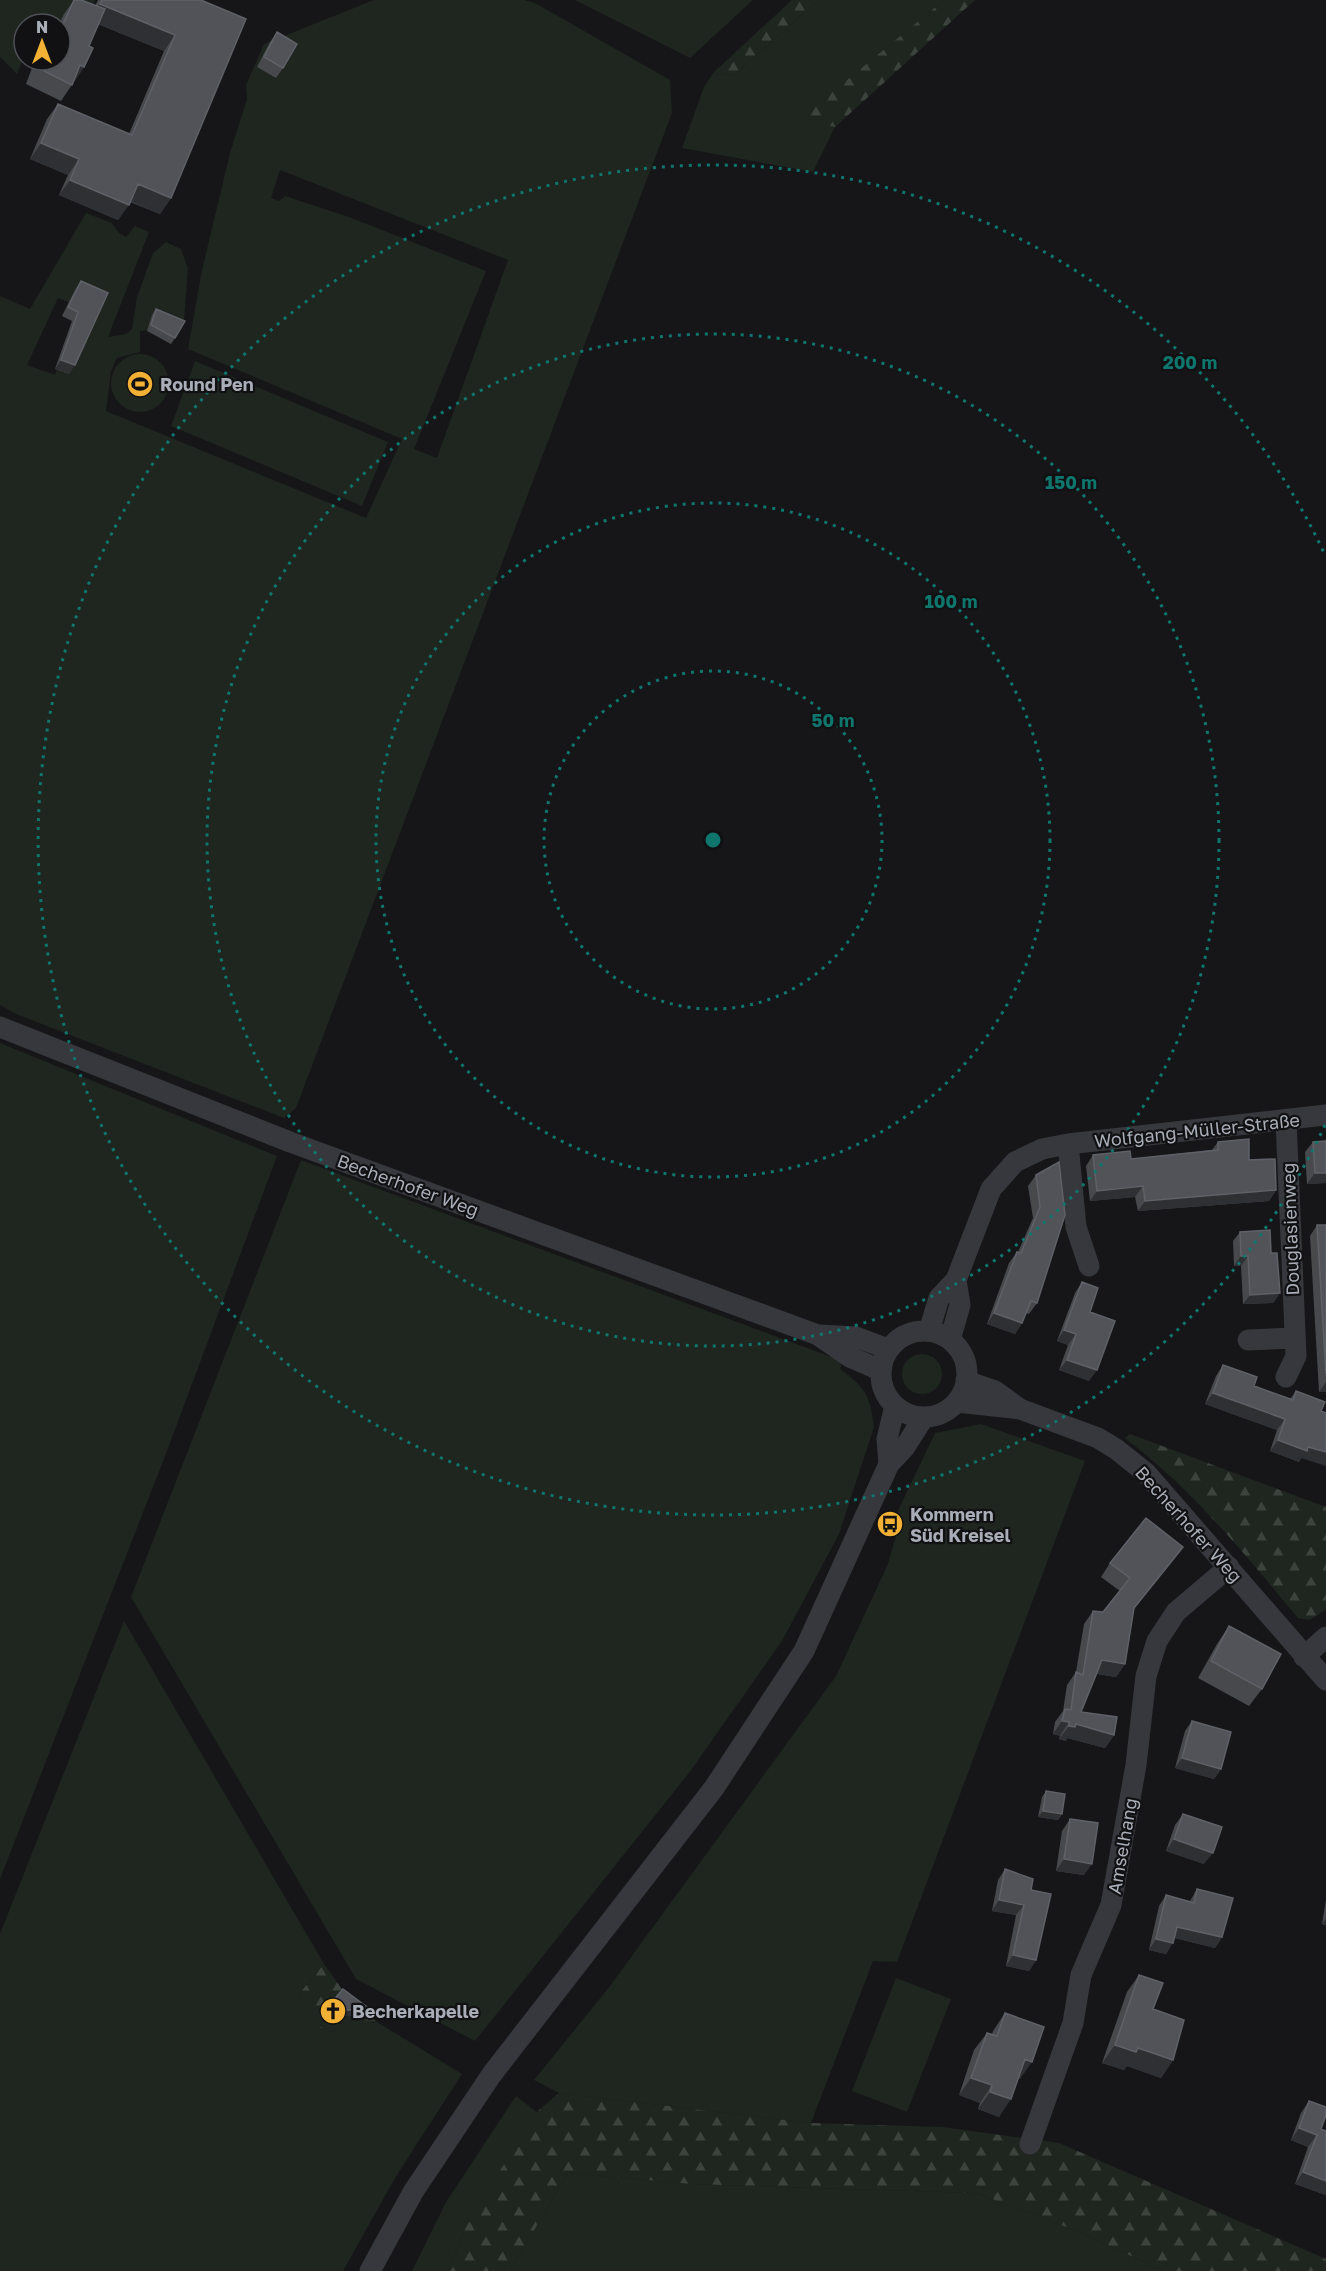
<svg xmlns="http://www.w3.org/2000/svg" width="1326" height="2271" viewBox="0 0 1326 2271" font-family="'Golos Text',sans-serif">
<style>
.green{fill:#1e261f;fill-rule:evenodd}
.forest{fill:url(#forest-firs)}
.lines{fill:none;stroke-linecap:round;stroke-linejoin:round}
.minor{stroke:#37383d;stroke-width:21}
.wall{fill:#47494d}
.shaded-wall{fill:#2f3033}
.building{fill:#525359;stroke:#5f6168;stroke-width:1.5}
.ring{fill:none;stroke:#0f766e;stroke-width:3;stroke-dasharray:3 6}
.labels{text-anchor:middle;dominant-baseline:central;stroke-width:4.5;stroke-linejoin:round;paint-order:stroke}
.poi-label{font-size:18px;font-weight:bold;fill:#a8adb8;stroke:#111113;text-anchor:start}
.street-label{font-size:18px;fill:#a8adb8;stroke:#111113}
.centre{fill:#0f766e;stroke:#111113;stroke-width:3}
.ring-label{font-size:18px;text-anchor:middle;font-weight:bold;fill:#0f766e;stroke:#111113;stroke-width:4.5;stroke-linejoin:round;paint-order:stroke}
</style>
<defs>
<pattern id="forest-firs" width="22" height="20" patternUnits="userSpaceOnUse" patternTransform="scale(1.5)"><rect width="22" height="20" fill="#1e261f"/><path d="M5 1l3.5 6h-7zM16 11l3.5 6h-7z" fill="#3c433d"/></pattern>
</defs>
<rect width="100%" height="100%" fill="#161618"/>
<!-- green -->
<path class="green" d="M 0,0 L 95,0 L 80,34 L 60,24 L 40,20 L 38,24 L 24,24 L 24,56 L 17,74 L 0,57 Z
M 374,0 L 524,0 L 535,3 L 670,80 L 672,113 L 296,1108 L 284,1118 L 16,1014 L 0,1005 L 0,296 L 30,309 L 86,213 L 112,223 L 119,233 L 126,237 L 135,226 L 149,232 L 108,337 L 126,334 L 132,329 L 137,297 L 153,253 L 166,242 L 181,249 L 188,268 L 184,321 L 181,327 L 140,331 L 140,352 L 117,358 L 111,371 L 106,411 L 366,518 L 402,439 L 188,349 L 202,270 L 230,153 L 247,99 L 246,85 L 264,44 ZM 280,170 L 508,260 L 437,458 L 414,449 L 486,271 L 349,217 L 285,196 L 279,201 L 271,198 ZM 58,298 L 78,306 L 55,375 L 27,365 Z
M 575,0 L 753,0 L 690,58 Z
M 819,0 L 944,0 L 803,117 L 835,127 L 813,172 L 682,148 L 704,87 L 713,73 L 733,76 Z
M111 383a29 29 0 1 1 58 0a29 29 0 1 1-58 0Z
M 195,361 L 388,442 L 362,506 L 171,426 Z
M 0,1043 L 277,1156 L 167,1451 L 0,1879 Z
M 301,1160 L 842,1361 L 840,1369 C 865,1387 870,1395 874,1427 L 839,1534 L 782,1641 L 689,1773 L 475,2041 L 356,1979 L 131,1597 Z
M902 1374a20 20 0 1 1 40 0a20 20 0 1 1-40 0Z
M 981,1424 L 1085,1461 L 897,1962 L 873,1961 L 811,2123 L 559,2093 L 534,2080 L 610,1986 L 836,1676 L 888,1564 L 899,1524 L 894,1519 L 935,1433 Z
M 124,1621 L 324,1964 L 299,1994 L 320,2027 L 377,2022 L 462,2074 L 395,2178 L 343,2271 L 0,2271 L 0,1934 Z
M 896,1978 L 951,1999 L 907,2112 L 852,2091 Z
M 516,2096 L 538,2113 L 468,2220 L 449,2271 L 412,2271 L 446,2202 Z
M 568,2173 L 691,2184 L 976,2193 L 1074,2230 L 1164,2271 L 510,2271 Z"/>
<!-- forest -->
<path class="forest" d="M 792,0 L 819,0 L 733,76 L 713,73 Z
M 944,0 L 975,0 L 835,127 L 801,118 Z
M 1130,1434 L 1326,1507 L 1326,1609 L 1310,1620 L 1298,1618 C 1242,1551 1194,1491 1125,1438 Z
M 324,1964 L 344,1992 L 377,2022 L 320,2028 L 299,1994 Z
M 559,2093 L 811,2123 L 942,2127 L 1059,2143 L 1326,2259 L 1326,2271 L 1164,2271 L 1074,2230 L 976,2193 L 691,2184 L 568,2173 L 510,2271 L 449,2271 L 468,2220 L 539,2110 Z"/>
<g class="lines">
<!-- minor -->
<path class="minor" d="M 0,1027 L 290,1142 L 818,1335 L 850,1357 L 880,1370
M 1286,1120 L 1296,1356 L 1286,1377
M 1068,1144 L 1076,1227 L 1089,1266
M 929,1331 L 939,1298 L 956,1280 L 991,1189 L 1015,1162 L 1042,1149 L 1068,1144 L 1326,1115
M881 1374a43 43 0 1 1 86 0a43 43 0 1 1-86 0Z
M 819,1335 L 856,1337 L 888,1349
M 950,1340 L 960,1305 L 956,1280
M 1248,1340 L 1295,1338
M 966,1381 L 995,1391 L 1020,1409 L 1098,1438 L 1116,1449 L 1146,1473 L 1326,1680
M 957,1402 L 1020,1409
M 889,1464 L 887,1439 L 895,1406
M 1304,1657 L 1326,1637
M 1030,2144 L 1073,2023 L 1081,1975 L 1111,1905 L 1136,1765 L 1146,1676 L 1157,1641 L 1176,1612 L 1229,1567
M 370,2271 L 413,2192 L 492,2074 L 714,1788 L 804,1651 L 889,1464 L 905,1447 L 924,1417"/>
</g>
<!-- wall -->
<path class="wall" d="M 74,0 L 95,6 L 98,0 L 201,0 L 171,198 L 160,214 L 130,202 L 118,220 L 59,195 L 68,175 L 30,159 L 47,119 L 58,104 L 129,134 L 164,51 L 98,24 L 89,46 L 84,67 L 61,101 L 26,84 L 35,60 L 60,60 L 59,24 L 64,14 Z
M 277,32 L 283,68 L 276,78 L 257,67 L 270,42 Z
M 81,281 L 108,293 L 69,374 L 55,369 L 72,321 L 62,316 L 75,290 Z
M 156,309 L 175,338 L 171,344 L 147,331 L 152,315 Z
M 1326,1139 L 1326,1183 L 1307,1184 L 1305,1152 L 1313,1142 L 1325,1141 Z
M 1218,1142 L 1249,1160 L 1276,1190 L 1269,1201 L 1138,1211 L 1135,1197 L 1090,1201 L 1086,1166 L 1093,1155 L 1131,1159 L 1212,1150 Z
M 1059,1162 L 1037,1303 L 1029,1314 L 1026,1313 L 1022,1323 L 1015,1334 L 987,1324 L 1009,1263 L 1017,1252 L 1018,1252 L 1033,1218 L 1028,1186 L 1036,1175 Z
M 1317,1225 L 1326,1225 L 1326,1392 L 1319,1392 L 1310,1236 Z
M 1240,1232 L 1271,1253 L 1280,1293 L 1273,1303 L 1243,1304 L 1241,1266 L 1234,1266 L 1233,1241 Z
M 1082,1282 L 1090,1312 L 1089,1381 L 1059,1370 L 1068,1345 L 1057,1341 L 1075,1293 Z
M 1223,1365 L 1254,1386 L 1290,1399 L 1296,1391 L 1301,1458 L 1299,1462 L 1270,1451 L 1277,1430 L 1205,1404 L 1216,1376 Z
M 1173,1560 L 1133,1610 L 1125,1664 L 1116,1677 L 1097,1674 L 1081,1712 L 1114,1735 L 1105,1748 L 1067,1738 L 1066,1741 L 1059,1739 L 1060,1736 L 1053,1734 L 1055,1722 L 1063,1711 L 1067,1685 L 1076,1672 L 1084,1624 L 1093,1611 L 1103,1612 L 1120,1591 L 1101,1577 L 1110,1563 Z
M 1229,1626 L 1262,1689 L 1249,1706 L 1198,1678 L 1217,1644 Z
M 1192,1721 L 1221,1769 L 1214,1779 L 1175,1768 L 1185,1731 Z
M 1046,1791 L 1062,1814 L 1058,1820 L 1038,1817 L 1042,1797 Z
M 1183,1814 L 1204,1864 L 1166,1851 L 1175,1825 Z
M 1070,1819 L 1084,1875 L 1056,1871 L 1062,1831 Z
M 1005,1869 L 1031,1890 L 1036,1960 L 1029,1971 L 1006,1966 L 1016,1915 L 992,1911 L 998,1880 Z
M 1197,1889 L 1222,1937 L 1215,1948 L 1175,1938 L 1166,1954 L 1149,1950 L 1159,1906 L 1166,1895 L 1190,1901 Z
M 1326,1900 L 1326,1925 L 1322,1924 Z
M 1139,1975 L 1173,2060 L 1161,2078 L 1127,2066 L 1124,2070 L 1102,2063 L 1127,1992 Z
M 1005,2013 L 1020,2079 L 1018,2079 L 999,2117 L 978,2109 L 980,2103 L 959,2095 L 974,2050 L 987,2033 L 992,2034 L 993,2031 Z
M 1309,2101 L 1321,2129 L 1326,2195 L 1295,2184 L 1308,2147 L 1291,2140 L 1301,2113 Z"/>
<!-- shaded-wall -->
<path class="shaded-wall" d="M 100,4 L 175,35 L 164,51 L 89,20 Z
M 80,65 L 84,67 L 73,83 Z
M 41,143 L 79,159 L 68,175 L 30,159 Z
M 70,180 L 129,205 L 118,220 L 59,195 Z
M 138,184 L 171,198 L 160,214 L 127,200 Z
M 61,360 L 75,365 L 69,374 L 55,369 Z
M 1315,1173 L 1326,1173 L 1326,1183 L 1307,1184 Z
M 1143,1186 L 1135,1197 L 1090,1201 L 1097,1191 Z
M 1276,1190 L 1269,1201 L 1138,1211 L 1145,1201 Z
M 1241,1256 L 1248,1256 L 1241,1266 L 1234,1266 Z
M 1280,1293 L 1273,1303 L 1243,1304 L 1250,1295 Z
M 994,1313 L 1022,1323 L 1015,1334 L 987,1324 Z
M 1064,1330 L 1076,1334 L 1068,1345 L 1057,1341 Z
M 1067,1360 L 1097,1370 L 1089,1381 L 1059,1370 Z
M 1326,1382 L 1326,1392 L 1319,1392 Z
M 1213,1393 L 1285,1419 L 1277,1430 L 1205,1404 Z
M 1278,1440 L 1308,1447 L 1326,1452 L 1326,1466 L 1301,1458 L 1299,1462 L 1270,1451 Z
M 1183,1547 L 1173,1560 L 1124,1621 L 1134,1608 Z
M 1102,1660 L 1125,1664 L 1116,1677 L 1093,1673 Z
M 1062,1721 L 1069,1722 L 1060,1736 L 1053,1734 Z
M 1076,1724 L 1114,1735 L 1105,1748 L 1067,1738 L 1066,1741 L 1059,1739 L 1069,1726 Z
M 1182,1758 L 1221,1769 L 1214,1779 L 1175,1768 Z
M 1043,1811 L 1062,1814 L 1058,1820 L 1038,1817 Z
M 1174,1839 L 1213,1853 L 1204,1864 L 1166,1851 Z
M 1064,1859 L 1092,1864 L 1084,1875 L 1056,1871 Z
M 999,1900 L 1024,1905 L 1016,1915 L 992,1911 Z
M 1326,1918 L 1326,1925 L 1322,1924 Z
M 1177,1927 L 1222,1937 L 1215,1948 L 1170,1937 Z
M 1156,1939 L 1173,1943 L 1166,1954 L 1149,1950 Z
M 1013,1955 L 1036,1960 L 1029,1971 L 1006,1966 Z
M 325,2010 L 371,2010 L 367,2016 L 321,2016 Z
M 1115,2045 L 1138,2048 L 1173,2060 L 1161,2078 L 1127,2066 L 1124,2070 L 1102,2063 Z
M 1025,2059 L 1032,2062 L 1020,2079 L 1013,2077 Z
M 971,2078 L 992,2085 L 980,2103 L 959,2095 Z
M 990,2092 L 1011,2099 L 999,2117 L 978,2109 Z
M 1299,2128 L 1317,2135 L 1308,2147 L 1291,2140 Z
M 1303,2172 L 1326,2181 L 1326,2195 L 1295,2184 Z"/>
<!-- building -->
<path class="building" d="M 74,0 L 81,0 L 105,9 L 89,46 L 93,48 L 84,67 L 80,65 L 72,85 L 38,68 L 41,60 L 60,60 L 60,25 L 62,26 Z
M 102,0 L 201,0 L 246,19 L 171,198 L 138,184 L 129,205 L 70,180 L 79,159 L 41,143 L 58,104 L 132,135 L 175,35 L 100,4 Z
M 277,32 L 297,44 L 283,68 L 264,57 Z
M 81,281 L 108,293 L 75,365 L 61,360 L 78,312 L 68,307 Z
M 156,309 L 185,321 L 175,338 L 151,325 Z
M 1249,1139 L 1249,1160 L 1275,1159 L 1276,1190 L 1145,1201 L 1143,1186 L 1097,1191 L 1093,1155 L 1130,1151 L 1131,1159 L 1218,1150 L 1218,1142 Z
M 1326,1141 L 1326,1173 L 1315,1173 L 1313,1142 Z
M 1059,1162 L 1065,1215 L 1037,1303 L 1031,1301 L 1022,1323 L 994,1313 L 1017,1252 L 1021,1253 L 1040,1207 L 1036,1175 Z
M 1317,1225 L 1326,1225 L 1326,1374 Z
M 1270,1230 L 1271,1253 L 1277,1253 L 1280,1293 L 1250,1295 L 1248,1256 L 1241,1256 L 1240,1232 Z
M 1082,1282 L 1098,1288 L 1090,1312 L 1115,1321 L 1097,1370 L 1067,1360 L 1076,1334 L 1064,1330 Z
M 1223,1365 L 1257,1377 L 1254,1386 L 1293,1400 L 1296,1391 L 1325,1402 L 1321,1411 L 1326,1413 L 1326,1452 L 1308,1447 L 1307,1451 L 1278,1440 L 1285,1419 L 1213,1393 Z
M 1146,1518 L 1183,1547 L 1134,1608 L 1125,1664 L 1102,1660 L 1081,1712 L 1117,1717 L 1114,1735 L 1076,1724 L 1075,1727 L 1069,1726 L 1069,1722 L 1062,1721 L 1065,1709 L 1071,1710 L 1076,1672 L 1083,1675 L 1093,1611 L 1103,1612 L 1130,1578 L 1110,1563 Z
M 1229,1626 L 1281,1654 L 1262,1689 L 1211,1661 Z
M 1192,1721 L 1231,1732 L 1221,1769 L 1182,1758 Z
M 1046,1791 L 1065,1794 L 1062,1814 L 1043,1811 Z
M 1183,1814 L 1222,1827 L 1213,1853 L 1174,1839 Z
M 1070,1819 L 1098,1823 L 1092,1864 L 1064,1859 Z
M 1005,1869 L 1033,1879 L 1031,1890 L 1051,1894 L 1036,1960 L 1013,1955 L 1024,1905 L 999,1900 Z
M 1197,1889 L 1233,1898 L 1222,1937 L 1177,1927 L 1173,1943 L 1156,1939 L 1166,1895 L 1194,1903 Z
M 1139,1975 L 1163,1983 L 1153,2009 L 1184,2020 L 1173,2060 L 1138,2048 L 1136,2052 L 1115,2045 Z
M 343,1989 L 371,2010 L 325,2010 Z
M 1005,2013 L 1044,2027 L 1032,2062 L 1025,2059 L 1011,2099 L 990,2092 L 992,2085 L 971,2078 L 987,2033 L 997,2036 Z
M 1309,2101 L 1326,2107 L 1326,2115 L 1321,2129 L 1326,2131 L 1326,2181 L 1303,2172 L 1317,2135 L 1299,2128 Z"/>
<!-- distance rings -->
<g class="ring">
<circle cx="713" cy="840" r="169"/>
<circle cx="713" cy="840" r="337"/>
<circle cx="713" cy="840" r="506"/>
<path d="M1325 1125A675 675 0 1 1 1325 555"/>
</g>
<!-- icons -->
<defs>
<symbol id="stadium-disc" viewBox="-11 -11 22 22"><circle r="9.5" fill="#f2b134" stroke="#111113"/><path d="M0-5a6.5 5 0 1 0 0 10a6.5 5 0 1 0 0-10ZM-3.5-1.8h7v3.6h-7Z" fill="#111"/></symbol>
<symbol id="bus-disc" viewBox="-11 -11 22 22"><circle r="9.5" fill="#f2b134" stroke="#111113"/><path d="M-5-6H5V4H4V6H2V4H-2V6H-4V4H-5ZM-3.5-4V0h7V-4ZM-3.5 1.2v1.5H-2V1.2ZM2 1.2v1.5H3.5V1.2Z" fill="#111"/></symbol>
<symbol id="church-disc" viewBox="-11 -11 22 22"><circle r="9.5" fill="#f2b134" stroke="#111113"/><path d="M-1.2-6h2.4v3.5h3.3v2.4h-3.3V6h-2.4V-.1h-3.3v-2.4h3.3Z" fill="#111"/></symbol>
</defs>
<g fill-rule="evenodd">
<use href="#stadium-disc" x="125" y="369" width="30" height="30"/>
<use href="#bus-disc" x="875" y="1509" width="30" height="30"/>
<use href="#church-disc" x="318" y="1996" width="30" height="30"/>
</g>
<g class="labels">
<!-- poi labels -->
<g class="poi-label">
<text x="160" y="384">Round Pen</text>
<text x="910" y="1514">Kommern<tspan x="910" dy="21">Süd Kreisel</tspan></text>
<text x="352" y="2011">Becherkapelle</text>
</g>
<!-- street labels -->
<g class="street-label">
<text transform="translate(1197 1130) rotate(-6)">Wolfgang-Müller-Straße</text>
<text transform="translate(408 1185) rotate(20)">Becherhofer Weg</text>
<text transform="translate(1290 1229) rotate(-92)">Douglasienweg</text>
<text transform="translate(1189 1524) rotate(48)">Becherhofer Weg</text>
<text transform="translate(1122 1846) rotate(-80)">Amselhang</text>
</g>
</g>
<circle cx="713" cy="840" r="9" class="centre"/>
<g class="ring-label">
<text x="1190" y="369">200 m</text>
<text x="1071" y="489">150 m</text>
<text x="951" y="608">100 m</text>
<text x="833" y="727">50 m</text>
</g>
<!-- north arrow -->
<g transform="translate(42 42)"><circle r="28" fill="#111113" stroke="#4d4f55" stroke-width="1.5"/>
<path d="M0-4.5L10 22L0 15L-10 22Z" fill="#f2b134"/>
<text y="-9" font-size="16" font-weight="bold" text-anchor="middle" fill="#a8adb8">N</text>
</g>
</svg>
